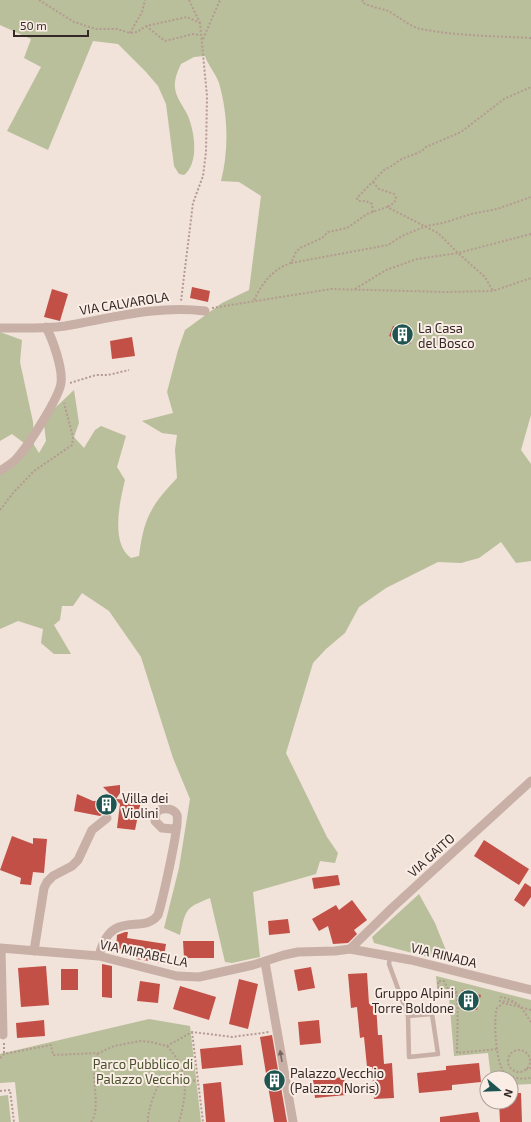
<svg xmlns="http://www.w3.org/2000/svg" width="531" height="1122" viewBox="0 0 531 1122" font-family="'Exo 2',sans-serif">
<style>
.green{fill:#b9bf9a}
.building{fill:#c35046}
.lines{fill:none;stroke-linecap:round;stroke-linejoin:round}
.path{stroke:#b49a91;stroke-width:2;stroke-dasharray:2 2;stroke-linecap:butt}
.service{stroke:#c8b0a6;stroke-width:4.5}
.minor{stroke:#c8b0a6;stroke-width:9}
.oneway{fill:#776660}
.labels{text-anchor:middle;dominant-baseline:central;stroke-width:4;stroke-linejoin:round;paint-order:stroke}
.street-label{font-size:13px;fill:#352927;stroke:#f9ede6}
.poi-label{font-size:13px;fill:#352927;stroke:#f9ede6;text-anchor:start}
.park-label{font-size:13px;fill:#4a522b;stroke:#f9ede6}
</style>
<rect width="100%" height="100%" fill="#f1e2da"/>
<!-- green -->
<path class="green" d="M 0,0 L 531,0 L 531,415 L 521,450 L 531,464 L 531,561 L 516,563 L 501,542 L 479,558 L 461,563 L 438,562 L 386,588 L 359,607 L 345,633 L 326,649 L 313,663 L 286,753 L 327,837 L 338,853 L 335,863 L 320,861 L 316,874 L 253,892 L 260,957 L 232,963 L 225,962 L 210,898 C 185,908 186,909 180,935 L 164,928 L 179,868 L 190,799 L 173,758 L 141,657 L 109,611 L 82,593 L 73,606 L 62,606 L 60,620 L 54,625 L 71,654 L 54,654 L 41,643 L 43,629 L 18,621 L 0,629 L 0,474 L 24,443 L 12,434 L 0,441 L 0,332 L 22,340 L 20,362 L 33,422 L 34,445 L 39,453 L 46,441 L 44,424 L 55,408 L 74,390 L 79,423 L 74,437 L 84,448 L 95,430 L 101,426 L 126,436 L 117,467 L 125,480 C 120,501 110,543 131,558 L 139,556 C 144,517 151,506 177,478 L 175,450 L 177,435 L 162,433 L 142,421 L 173,413 L 167,392 L 178,350 L 185,330 L 222,303 L 249,290 L 261,196 L 239,182 L 221,181 C 229,150 228,114 219,83 C 216,74 208,65 205,56 L 194,57 L 181,64 C 177,72 174,80 175,88 C 176,98 184,107 188,116 C 195,133 199,163 184,175 L 179,174 L 174,166 L 166,104 L 158,86 L 146,72 L 118,44 L 93,41 L 48,150 L 7,131 L 41,67 L 24,58 L 31,39 L 0,25 Z
M 419,894 L 435,923 L 451,963 L 374,943 L 372,937 Z
M 436,976 L 531,1000 L 531,1084 L 511,1085 L 511,1078 L 491,1078 L 488,1053 L 454,1056 L 449,997 L 438,998 Z
M 149,1019 L 190,1026 L 201,1122 L 19,1122 L 15,1082 L 0,1083 L 0,1054 Z
M 8,1095 L 11,1122 L 0,1122 L 0,1096 Z"/>
<!-- building -->
<path class="building" d="M 192,287 L 210,291 L 208,302 L 190,298 Z
M 52,289 L 68,294 L 60,321 L 44,317 Z
M 393,326 L 414,334 L 410,344 L 389,336 Z
M 132,337 L 135,356 L 112,359 L 110,341 Z
M 120,785 L 120,793 L 116,799 L 141,801 L 135,830 L 117,828 L 120,804 L 103,787 Z
M 77,794 L 93,801 L 115,800 L 106,812 L 100,816 L 74,811 Z
M 12,836 L 33,844 L 33,838 L 47,839 L 44,873 L 33,872 L 31,885 L 20,884 L 21,878 L 0,870 Z
M 484,840 L 529,869 L 519,885 L 474,856 Z
M 338,875 L 340,885 L 314,889 L 312,878 Z
M 525,883 L 531,887 L 531,897 L 524,907 L 514,900 Z
M 352,900 L 367,920 L 354,930 L 357,934 L 348,943 L 333,944 L 328,926 L 319,931 L 312,919 L 336,905 L 339,910 Z
M 288,919 L 290,933 L 269,935 L 268,921 Z
M 125,932 L 128,932 L 127,938 L 166,944 L 163,963 L 136,959 L 138,951 L 116,949 L 117,935 Z
M 183,941 L 214,941 L 214,958 L 184,958 Z
M 102,964 L 112,966 L 112,998 L 102,997 Z
M 46,966 L 49,1005 L 21,1007 L 18,968 Z
M 311,967 L 315,988 L 298,991 L 294,970 Z
M 61,969 L 78,969 L 78,990 L 61,990 Z
M 367,973 L 369,1004 L 376,1004 L 378,1035 L 382,1035 L 384,1064 L 392,1063 L 394,1098 L 374,1099 L 372,1067 L 367,1067 L 364,1037 L 360,1038 L 357,1007 L 351,1008 L 348,974 Z
M 239,979 L 258,984 L 248,1029 L 229,1024 Z
M 140,981 L 160,984 L 158,1003 L 137,1001 Z
M 180,986 L 216,997 L 209,1020 L 173,1009 Z
M 462,990 L 481,995 L 477,1010 L 458,1004 Z
M 44,1020 L 45,1036 L 17,1038 L 16,1023 Z
M 319,1020 L 321,1043 L 300,1045 L 298,1022 Z
M 272,1035 L 287,1122 L 274,1122 L 260,1037 Z
M 241,1045 L 243,1065 L 202,1069 L 200,1049 Z
M 479,1063 L 481,1082 L 452,1085 L 452,1090 L 419,1093 L 417,1073 L 446,1070 L 446,1066 Z
M 344,1077 L 346,1095 L 315,1098 L 313,1080 Z
M 221,1082 L 225,1122 L 206,1122 L 203,1084 Z
M 511,1093 L 521,1093 L 522,1122 L 500,1122 L 499,1102 L 511,1102 Z
M 478,1112 L 480,1122 L 440,1122 L 440,1117 Z"/>
<g class="lines">
<!-- path -->
<path class="path" d="M 39,0 L 74,22 L 96,29 L 117,29 L 130,33 L 137,32 L 146,26 L 187,17 L 200,23 L 207,96 L 206,152 L 203,176 L 193,203 L 181,301
M 189,0 L 200,23
M 363,0 L 362,2 C 370,7 380,8 388,11 C 398,16 410,27 421,29 C 457,36 494,36 531,38
M 146,26 L 165,41 L 193,34 L 200,35
M 130,33 L 142,12 L 145,0
M 203,39 L 220,0
M 373,182 L 379,189 L 394,194 L 396,198 L 394,203 L 387,207
M 373,212 L 372,204 L 366,201 L 358,201 L 357,198 L 385,169 C 392,167 396,162 402,159 C 410,155 420,154 426,147 L 461,132 L 504,99 L 531,87
M 291,263 L 388,245 L 402,236 L 426,226 L 443,223 L 471,214 L 497,209 L 531,197
M 355,289 L 386,270 L 417,259 L 458,253 L 531,234
M 254,300 C 262,284 272,269 291,263 L 296,252 L 300,248 L 322,238 L 328,232 L 347,228 L 367,214 L 387,207 L 438,233 L 458,253 L 485,277 L 493,291
M 212,308 L 331,289 L 446,292 L 493,291 L 531,278
M 70,383 L 96,375 L 108,375 L 129,370
M 0,510 L 13,493 L 34,471 L 72,445 L 73,437 L 64,403
M 457,993 L 439,994 L 438,981 L 444,981 L 448,989 L 456,989 C 459,1010 457,1032 457,1053 L 498,1049
M 520,1006 L 512,1002 L 500,1001 L 501,997 C 520,1002 520,1006 531,1022
M 531,1010 L 503,1003 L 497,1008 C 493,1018 496,1064 504,1072 C 511,1079 522,1079 531,1078
M 192,1032 L 203,1122
M 4,1043 L 4,1054
M 167,1046 C 190,1071 187,1092 179,1122
M508 1061a11 11 0 1 1 22 0a11 11 0 1 1-22 0Z
M 0,1058 L 4,1054 L 51,1045 L 53,1055 L 99,1053 L 114,1046 L 140,1041 L 151,1042 L 167,1046 L 192,1032 L 232,1037 L 269,1032
M 526,1069 L 531,1068
M 185,1080 L 198,1081
M 0,1091 L 10,1090 L 14,1122
M 91,1122 C 103,1107 87,1066 98,1054
M 148,1122 C 147,1111 157,1084 164,1076 L 177,1076 L 185,1081"/>
<!-- service -->
<path class="service" d="M 390,956 L 389,964 L 408,1016 L 409,1057 L 438,1054 L 432,1014 L 408,1016"/>
<!-- minor -->
<path class="minor" d="M 0,328 C 21,328 44,329 65,326 C 112,318 157,305 205,311
M 0,471 C 6,467 13,463 17,458 C 28,446 59,398 61,383 C 63,369 53,340 46,327
M 0,948 L 99,956 L 177,976 L 199,977 L 253,965 L 284,955 L 298,952 L 335,951 L 350,949 L 411,960 L 531,990
M 1,948 L 3,1035
M 350,949 L 392,908 L 531,781
M 34,951 L 44,888 L 47,882 L 53,876 L 72,866 L 78,860 L 92,830 L 107,818
M 99,956 C 111,907 143,936 158,915 C 162,902 180,824 177,815 C 174,808 165,808 159,810 L 156,813 L 155,821 L 162,828 L 173,829 L 177,826
M 265,962 L 293,1122"/>
</g>
<!-- one-way arrows -->
<defs><path id="oneway-solid" d="M-6-.8H1V-3.2L6.5 0L1 3.2V.8H-6Z"/></defs>
<use class="oneway" href="#oneway-solid" transform="translate(281 1056) rotate(-100)"/>
<!-- icons -->
<defs>
<symbol id="building-disc" viewBox="-11 -11 22 22"><circle r="9.5" fill="#1e5550" stroke="#f9ede6"/><path d="M-4-6H4V6H1V3H-1V6H-4ZM-2.5-4.3h1.7v1.8h-1.7ZM.8-4.3h1.7v1.8H.8ZM-2.5-1h1.7V.8h-1.7ZM.8-1h1.7V.8H.8Z" fill="#fff"/></symbol>
</defs>
<g fill-rule="evenodd">
<use href="#building-disc" x="390" y="322" width="25" height="25"/>
<use href="#building-disc" x="94" y="792" width="25" height="25"/>
<use href="#building-disc" x="456" y="988" width="25" height="25"/>
<use href="#building-disc" x="262" y="1068" width="25" height="25"/>
</g>
<g class="labels">
<!-- street labels -->
<g class="street-label">
<text transform="translate(124 303) rotate(-9)">VIA CALVAROLA</text>
<text transform="translate(431 855) rotate(-42)">VIA GAITO</text>
<text transform="translate(144 953) rotate(12)">VIA MIRABELLA</text>
<text transform="translate(444 955) rotate(14)">VIA RINADA</text>
</g>
<!-- poi labels -->
<g class="poi-label">
<text x="418" y="328">La Casa<tspan x="418" dy="15">del Bosco</tspan></text>
<text x="122" y="798">Villa dei<tspan x="122" dy="15">Violini</tspan></text>
<text x="454" y="993" text-anchor="end">Gruppo Alpini<tspan x="454" dy="15">Torre Boldone</tspan></text>
<text x="290" y="1073">Palazzo Vecchio<tspan x="290" dy="15">(Palazzo Noris)</tspan></text>
</g>
<!-- park labels -->
<g class="park-label">
<text x="143" y="1064">Parco Pubblico di<tspan x="143" dy="15">Palazzo Vecchio</tspan></text>
</g>
</g>
<!-- north arrow -->
<g transform="translate(499 1090) rotate(109)"><circle r="19" fill="#f9ede6" stroke="#ab9f9a"/>
<path d="M0-3L7 15L0 10L-7 15Z" fill="#1e5550"/>
<text y="-6" font-size="11" font-weight="bold" text-anchor="middle" fill="#352927">N</text>
</g>
<!-- scale -->
<path d="M14 30v6h74v-6" fill="none" stroke="#352927" stroke-width="2"/>
<text x="20" y="30" font-size="12" fill="#352927" stroke="#f9ede6" stroke-width="3" paint-order="stroke">50 m</text>
</svg>
